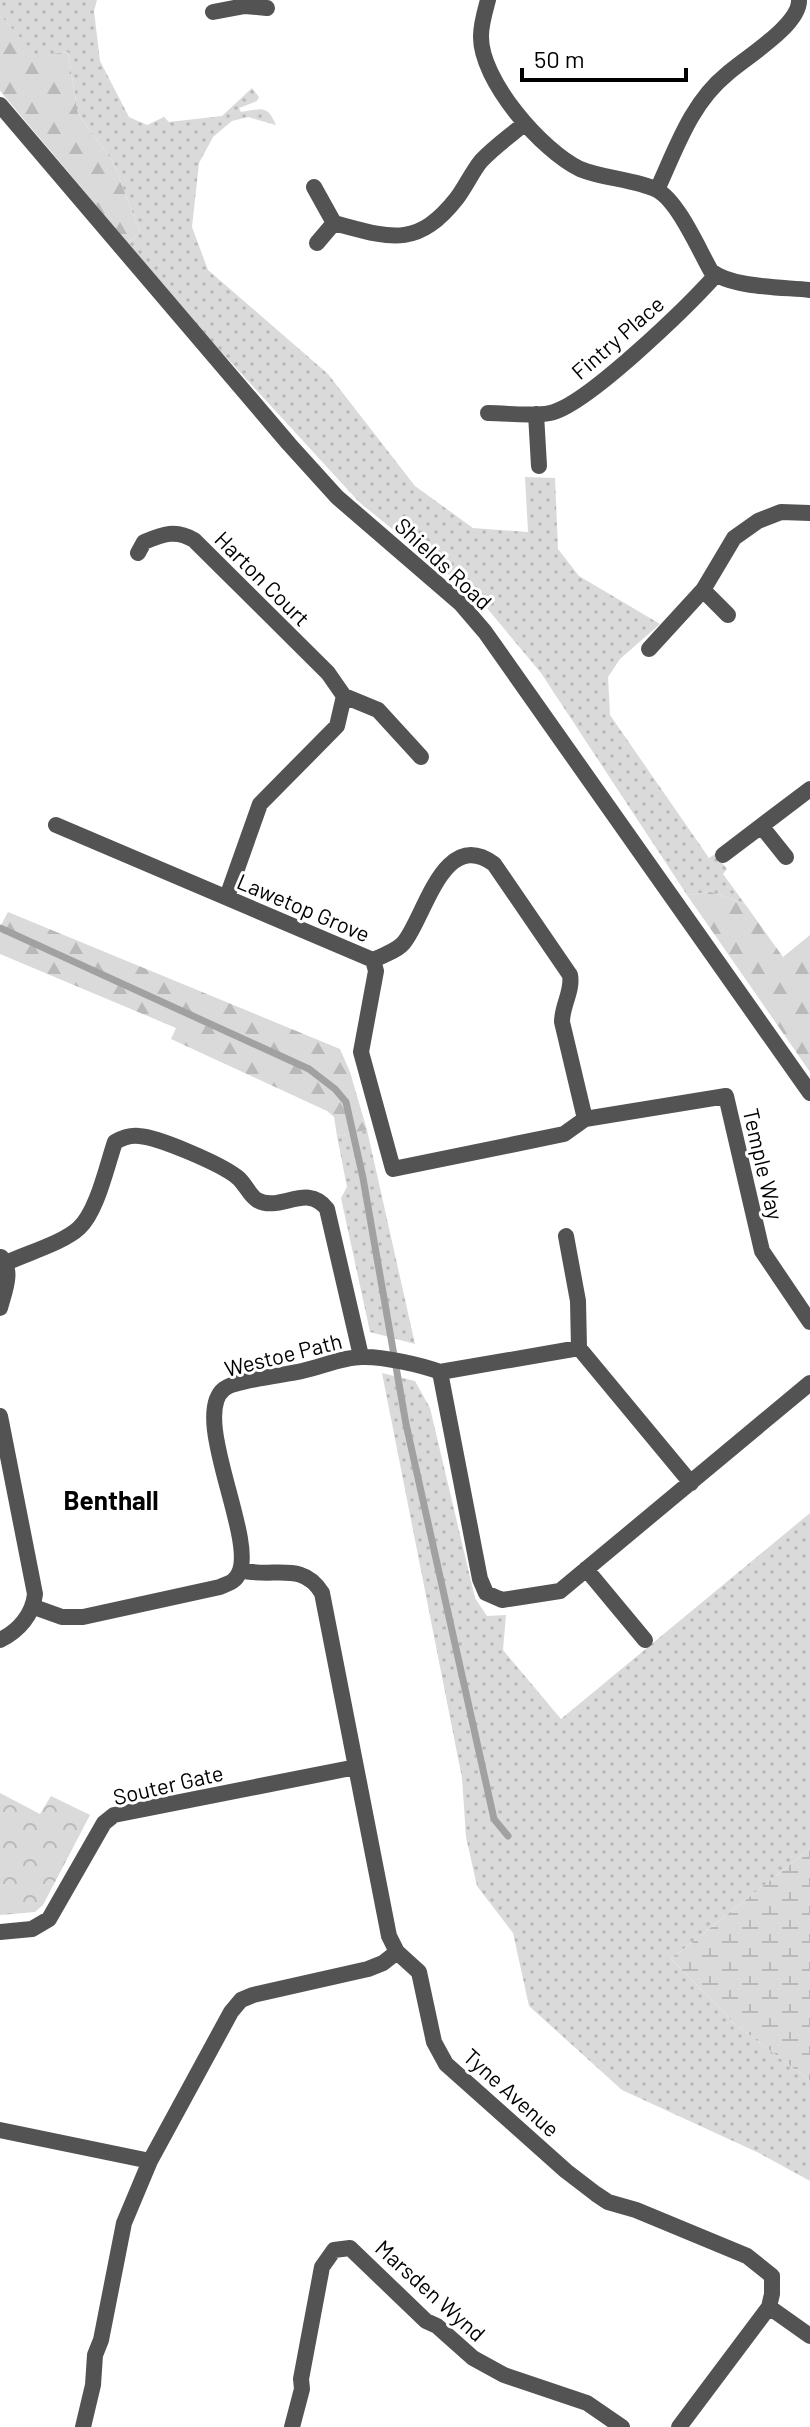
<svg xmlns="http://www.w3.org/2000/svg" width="810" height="2427" viewBox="0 0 810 2427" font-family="Barlow,sans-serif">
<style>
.grass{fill:url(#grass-dots)}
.forest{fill:url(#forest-firs)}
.wetland{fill:url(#wetland-marsh)}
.park{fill:url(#park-crowns)}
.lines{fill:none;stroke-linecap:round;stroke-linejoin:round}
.stream{stroke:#a1a1a1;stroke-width:7}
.street{stroke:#535353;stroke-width:16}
.labels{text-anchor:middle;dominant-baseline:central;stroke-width:6;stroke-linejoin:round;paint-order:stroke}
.street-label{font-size:22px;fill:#000;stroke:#fff}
.quarter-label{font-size:26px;font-weight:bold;fill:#000;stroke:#fff}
</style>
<defs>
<pattern id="grass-dots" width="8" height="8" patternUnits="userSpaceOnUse" patternTransform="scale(2)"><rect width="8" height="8" fill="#dadada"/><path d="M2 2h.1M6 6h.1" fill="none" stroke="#b9b9b9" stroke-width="1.8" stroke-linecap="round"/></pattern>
<pattern id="forest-firs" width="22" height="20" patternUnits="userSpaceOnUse" patternTransform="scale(2)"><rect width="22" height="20" fill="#dadada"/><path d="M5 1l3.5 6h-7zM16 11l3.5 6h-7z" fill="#b9b9b9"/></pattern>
<pattern id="wetland-marsh" width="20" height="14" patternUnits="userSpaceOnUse" patternTransform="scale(2)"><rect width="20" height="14" fill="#dadada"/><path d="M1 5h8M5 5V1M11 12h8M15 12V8" fill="none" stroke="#b9b9b9"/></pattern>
<pattern id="park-crowns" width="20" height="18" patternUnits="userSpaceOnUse" patternTransform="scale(2)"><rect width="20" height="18" fill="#dadada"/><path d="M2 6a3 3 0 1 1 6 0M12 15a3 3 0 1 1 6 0" fill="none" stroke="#b9b9b9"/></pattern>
</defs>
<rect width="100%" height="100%" fill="#fff"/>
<!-- grass -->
<path class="grass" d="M 0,0 L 97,0 L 94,11 L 100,61 L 129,117 L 147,125 L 164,117 L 169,122 L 222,116 L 252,88 L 259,97 L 257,101 L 239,108 L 241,112 C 262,109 267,104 276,125 L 248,117 L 232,121 L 213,137 L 199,163 L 192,227 L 208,270 L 328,374 L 415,486 L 473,528 L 528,532 L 525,477 L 555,478 L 558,549 L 579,576 L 660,624 L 620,659 L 608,677 L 610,715 L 709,858 L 715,854 L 727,869 L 723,874 L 745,904 L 711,892 L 687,895 L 541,673 L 481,601 L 359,502 L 204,333 L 128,243 L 140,232 L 113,162 L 78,114 L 68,52 L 37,57 L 0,15 Z
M 367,1130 L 415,1344 L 370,1332 L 341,1198 L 347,1187 L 337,1136 Z
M 382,1373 L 415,1381 L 430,1408 L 475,1598 L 487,1616 L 506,1615 L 503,1650 L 561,1719 L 810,1513 L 810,1849 L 671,1959 L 734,2023 L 810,2081 L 810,2181 L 759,2153 L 622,2090 L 529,2006 L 513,1933 L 477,1886 L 466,1837 L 462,1778 Z"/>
<!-- forest -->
<path class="forest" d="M 0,15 L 37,56 L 68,52 L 78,114 L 113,162 L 140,232 L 128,243 L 0,91 Z
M 711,892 L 745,904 L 783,957 L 810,935 L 810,1072 L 687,895 Z
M 8,912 L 340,1049 L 350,1072 L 367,1130 L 337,1136 L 334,1117 L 327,1111 L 171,1039 L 176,1028 L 0,954 L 0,927 Z"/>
<!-- wetland -->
<path class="wetland" d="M 810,1849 L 810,2081 L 734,2023 L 671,1959 Z"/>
<!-- park -->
<path class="park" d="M 0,1793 L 40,1814 L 51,1796 L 90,1815 L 43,1905 L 35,1912 L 0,1915 Z"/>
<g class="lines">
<!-- stream -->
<path class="stream" d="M 0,928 L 309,1069 L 335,1089 L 346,1102 L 363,1178 L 406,1424 L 494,1819 L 508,1836"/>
<!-- street -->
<path class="street" d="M 488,0 C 485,11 481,24 481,36 C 480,80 542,151 580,169 C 604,179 634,179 657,190 C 678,201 699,250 711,271 C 732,288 783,287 810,290
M 245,6 L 267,8
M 213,12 L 245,6 L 246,0
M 0,105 L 289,444 L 337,497 L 461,604 L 485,632 L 810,1093
M 314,187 L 334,223 C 390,238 417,249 457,198 C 466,186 472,172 481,161 C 494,147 510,136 524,124
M 657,190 C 676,149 691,103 727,74 C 745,58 800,25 799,0
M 317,243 L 334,223
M 488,413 C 508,413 531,417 550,413 C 586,406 688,306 716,275
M 536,414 L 539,466
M 138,553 L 144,542 C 163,534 176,529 194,540 L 328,673 L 344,696 L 337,726 L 260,804 L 227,897
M 703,590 L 728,615
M 649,649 L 703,590 L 734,538 L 758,521 L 781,512 L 810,513
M 344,696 L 378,710 L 421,757
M 56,825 L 373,960 L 376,971 L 361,1052 L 393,1169 L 564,1134 L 585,1119 L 726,1096 L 762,1251 L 810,1322
M 762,827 L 786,857
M 723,855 L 810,789
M 373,960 C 384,955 399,950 405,941 C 426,913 444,828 494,864 L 570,975 C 573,991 562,1005 562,1022 L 585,1119
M 566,1236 L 578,1301 L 579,1348
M 6,1263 C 27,1253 63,1243 79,1228 C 97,1212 107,1165 115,1142 C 122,1138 130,1135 139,1136 C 158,1137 221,1164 237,1177 C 245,1183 249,1195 257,1200 C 280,1213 307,1182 327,1209 L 361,1356
M 0,1308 C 4,1292 14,1271 1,1257
M 440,1372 L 480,1579 L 486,1593 L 502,1600 L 560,1591 L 810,1383
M 0,1416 L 35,1594 C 33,1614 19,1631 0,1640
M 586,1569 L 645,1640
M 241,1570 C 273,1579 302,1560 322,1593 L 389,1936 L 397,1952 L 419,1972 L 434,2042 L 446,2064 L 566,2171 L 596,2194 L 608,2202 L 636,2210 L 747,2256 L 772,2276 L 772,2294 L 769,2307 L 679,2427
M 34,1607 L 62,1617 L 83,1617 L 220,1587 C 229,1583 235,1582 239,1573 C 256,1538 190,1416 224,1389 C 234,1380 286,1375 302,1371 C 321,1367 343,1357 362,1357 C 381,1356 422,1365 440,1372 L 579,1348 L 691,1483
M 0,1932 L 32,1929 L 49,1919 L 104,1823 L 114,1815 L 356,1767
M 0,2130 L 150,2161 L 231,2012 L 241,2000 L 253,1995 L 368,1969 L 383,1963 L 397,1952
M 769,2307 L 810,2336
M 83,2427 L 93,2385 L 95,2355 L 101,2340 L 124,2223 L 150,2161
M 292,2427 L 302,2389 L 301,2379 L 322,2267 L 334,2250 L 350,2248 L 426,2321 L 437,2326 L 473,2358 L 504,2375 L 587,2403 L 622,2427"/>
</g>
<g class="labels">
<!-- street labels -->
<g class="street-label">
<text transform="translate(617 337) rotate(-41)">Fintry Place</text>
<text transform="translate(444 563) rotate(43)">Shields Road</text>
<text transform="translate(263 578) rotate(45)">Harton Court</text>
<text transform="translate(304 907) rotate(23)">Lawetop Grove</text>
<text transform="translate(764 1164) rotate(77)">Temple Way</text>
<text transform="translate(283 1354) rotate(-14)">Westoe Path</text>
<text transform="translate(168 1784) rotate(-13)">Souter Gate</text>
<text transform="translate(512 2092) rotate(42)">Tyne Avenue</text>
<text transform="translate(431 2290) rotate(42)">Marsden Wynd</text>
</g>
<!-- quarter labels -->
<g class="quarter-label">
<text x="111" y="1499">Benthall</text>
</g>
</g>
<!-- scale -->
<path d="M522 68v12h164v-12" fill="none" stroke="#000000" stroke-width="4"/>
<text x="534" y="68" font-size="24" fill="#000000" stroke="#ffffff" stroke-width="6" paint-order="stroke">50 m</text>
</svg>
